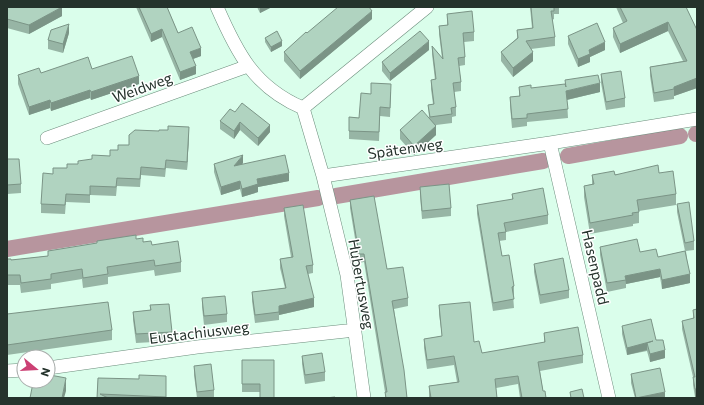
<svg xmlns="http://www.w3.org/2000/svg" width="704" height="405" viewBox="0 0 704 405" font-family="Commissioner,sans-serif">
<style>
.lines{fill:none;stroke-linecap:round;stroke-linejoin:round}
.canal{stroke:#b7959e;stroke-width:16}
.street-casing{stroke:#6c8d7c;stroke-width:14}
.street{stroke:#fff;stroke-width:13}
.wall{fill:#97b5a5}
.shaded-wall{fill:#7b9486}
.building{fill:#b0d3c0;stroke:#7b9486}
.labels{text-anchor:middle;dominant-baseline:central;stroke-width:3;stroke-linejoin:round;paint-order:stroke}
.street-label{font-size:15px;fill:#25332c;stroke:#fff}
</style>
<rect width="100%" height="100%" fill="#dafeeb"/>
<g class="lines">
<!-- canal -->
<path class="canal" d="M 696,134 L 697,133
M 568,156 L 680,136
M 336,196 L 543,161
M 7,249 L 318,198"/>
<defs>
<path id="street" d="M 217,7 C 237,53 254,87 303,108 L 323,176 L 550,143 L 697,119
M 303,108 L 427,7
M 47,138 L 248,66
M 550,143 L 609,398
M 323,176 L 347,275 L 364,398
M 48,368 L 197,347 L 355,330
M 7,371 L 24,370"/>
</defs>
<!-- street casing -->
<use href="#street" class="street-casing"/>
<!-- street -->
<use href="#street" class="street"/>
</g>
<!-- wall -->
<path class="wall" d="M 7,7 L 62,16 L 29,34 L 7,28 Z
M 136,7 L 167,7 L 178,33 L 201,56 L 193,59 L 196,74 L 180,80 L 162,37 L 151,42 Z
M 257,7 L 272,7 L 260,13 Z
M 530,7 L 559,7 L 559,14 L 554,14 L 554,19 L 552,20 L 555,37 L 555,46 L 531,49 L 533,61 L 513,77 L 501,61 L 501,52 L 517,38 L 517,30 L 532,28 Z
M 616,7 L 686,7 L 697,30 L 697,88 L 674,96 L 674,99 L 654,102 L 650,76 L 650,67 L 683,61 L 668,31 L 620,53 L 613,37 L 613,28 L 623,23 Z
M 447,14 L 474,32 L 474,41 L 464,42 L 465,57 L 465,65 L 459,66 L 461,82 L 461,91 L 454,92 L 456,107 L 456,116 L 452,117 L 452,123 L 436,125 L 436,135 L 414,155 L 400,139 L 400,130 L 429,117 L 428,105 L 433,104 L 431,89 L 431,80 L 435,80 L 432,54 L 432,46 L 442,58 L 439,34 L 439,26 L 447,25 Z
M 372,19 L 300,79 L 284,61 L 284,52 L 307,33 Z
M 69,33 L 63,53 L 48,49 L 48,40 Z
M 568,36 L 605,50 L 590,57 L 590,62 L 578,67 L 568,44 Z
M 265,38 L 282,46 L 271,52 L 265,42 Z
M 429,50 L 390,81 L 382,71 L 382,62 Z
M 92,69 L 139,84 L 91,100 L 90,98 L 51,111 L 50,108 L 29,115 L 18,84 L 18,75 Z
M 601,74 L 625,98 L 625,107 L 606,110 L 601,83 Z
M 519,87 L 531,88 L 600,92 L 567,100 L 568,118 L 527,122 L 527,126 L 512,128 L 510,106 L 510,97 L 519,96 Z
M 391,92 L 390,117 L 380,116 L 379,141 L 349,139 L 349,117 L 359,118 L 371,94 Z
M 235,112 L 270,132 L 258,146 L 240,130 L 234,139 L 220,129 L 220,121 Z
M 189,135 L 187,170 L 166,168 L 165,177 L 141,175 L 140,187 L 117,186 L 116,196 L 90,195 L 90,203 L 66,202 L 65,214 L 41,213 L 41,204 L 53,174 L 78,164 L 110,156 L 118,150 L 129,145 Z
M 7,159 L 21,184 L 21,193 L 7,194 Z
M 243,163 L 242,164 L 289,181 L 258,187 L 258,192 L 242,197 L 240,189 L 221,195 L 214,172 L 214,164 Z
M 659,173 L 676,194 L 676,205 L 639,211 L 639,223 L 633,224 L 633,226 L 590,234 L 584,197 L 584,186 L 592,184 L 592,175 Z
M 420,187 L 451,208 L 451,216 L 422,219 L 420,196 Z
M 512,194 L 548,215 L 548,224 L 506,232 L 506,240 L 499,241 L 502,256 L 514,286 L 514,295 L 513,295 L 514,308 L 493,311 L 477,214 L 477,205 L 512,200 Z
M 350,200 L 387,269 L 408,298 L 408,306 L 394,309 L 407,398 L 385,398 L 385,392 L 364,262 L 359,263 L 350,208 Z
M 677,204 L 694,241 L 694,250 L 686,251 L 690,283 L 662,289 L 660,277 L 626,284 L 626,288 L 607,292 L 600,255 L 600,247 L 640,252 L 658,257 L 685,251 L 677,212 Z
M 284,208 L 313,265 L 313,273 L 308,274 L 314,307 L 279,315 L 279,320 L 255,323 L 252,301 L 252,292 L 285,288 L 280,268 L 280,259 L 291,257 L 284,216 Z
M 136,239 L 152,245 L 181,262 L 181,272 L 155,276 L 154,270 L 108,277 L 108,284 L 83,288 L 82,279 L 51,284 L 51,289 L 21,293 L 20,285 L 7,285 L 7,259 L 11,260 L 48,256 L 48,251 L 97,243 L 97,241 Z
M 534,264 L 569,290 L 569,298 L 540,304 L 534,272 Z
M 202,298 L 227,314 L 227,322 L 204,325 L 202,307 Z
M 150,305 L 172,332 L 172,341 L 136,343 L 133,320 L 133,312 L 150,310 Z
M 439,305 L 474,342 L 482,353 L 544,343 L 544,333 L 583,355 L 583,363 L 540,371 L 543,391 L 546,398 L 520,398 L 518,384 L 496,388 L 497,398 L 429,398 L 429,386 L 457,382 L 454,365 L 427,369 L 424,348 L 424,339 L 442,336 L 439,314 Z
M 697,309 L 695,397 L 693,385 L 693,377 L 682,329 L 682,321 L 693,319 L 693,310 Z
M 7,314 L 112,330 L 112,340 L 7,355 Z
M 622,326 L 656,340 L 665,358 L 650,362 L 647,351 L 627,355 L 622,334 Z
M 302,356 L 325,372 L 325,381 L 305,384 L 302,364 Z
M 242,360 L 274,360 L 260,392 L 242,392 Z
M 194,366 L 214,390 L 214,398 L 197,398 L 194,375 Z
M 631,374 L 665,398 L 635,398 L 631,383 Z
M 98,378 L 166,385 L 166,398 L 97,398 Z"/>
<!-- shaded-wall -->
<path class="shaded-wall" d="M 62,7 L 62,16 L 29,34 L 29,25 Z
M 260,7 L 272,7 L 260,13 Z
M 372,11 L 372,19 L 300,79 L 300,71 Z
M 668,22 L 668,31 L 620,53 L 620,44 Z
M 69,24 L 69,33 L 63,53 L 63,44 Z
M 162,29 L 162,37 L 151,42 L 151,34 Z
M 282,41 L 282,46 L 271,52 L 271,47 Z
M 429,41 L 429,50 L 390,81 L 390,73 Z
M 605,42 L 605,50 L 590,57 L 590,62 L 578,67 L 578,59 L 589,50 Z
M 201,48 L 201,56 L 190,60 L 190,52 Z
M 533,52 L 533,61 L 513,77 L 513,68 Z
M 196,66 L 196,74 L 180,80 L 180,72 Z
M 139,76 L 139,84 L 91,100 L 91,92 Z
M 697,78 L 697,88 L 674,96 L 674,87 Z
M 600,83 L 600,92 L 566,100 L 566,91 Z
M 90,90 L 90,98 L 51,111 L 51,103 Z
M 8,93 L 8,101 L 7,105 L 7,97 Z
M 50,100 L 50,108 L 29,115 L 29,107 Z
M 240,122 L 240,130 L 234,139 L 234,131 Z
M 270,125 L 270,132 L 258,146 L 258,138 Z
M 436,126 L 436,135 L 414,155 L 414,146 Z
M 189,127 L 189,135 L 187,170 L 187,162 Z
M 243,155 L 243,163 L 234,174 L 234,166 Z
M 289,173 L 289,181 L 258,187 L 258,192 L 242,197 L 242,189 L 257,179 Z
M 240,181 L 240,189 L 221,195 L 221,187 Z
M 660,269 L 660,277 L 626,284 L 625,276 Z
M 690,274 L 690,283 L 662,289 L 662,280 Z
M 314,298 L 314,307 L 279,315 L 279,306 Z
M 653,341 L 647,343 L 647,350 L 627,355 L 627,348 Z
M 665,350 L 665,358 L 650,362 L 650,354 Z
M 66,378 L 66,391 L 64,398 L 62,398 Z
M 695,389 L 697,389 L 697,397 L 695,397 Z
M 665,392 L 665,398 L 636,398 Z"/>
<!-- building -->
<path class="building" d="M 7,7 L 62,7 L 29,25 L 7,19 Z
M 139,7 L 167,7 L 178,33 L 192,27 L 201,48 L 190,52 L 196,66 L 180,72 L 162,29 L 151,34 Z
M 338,7 L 369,7 L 372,11 L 300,71 L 284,52 L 306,32 L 307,33 Z
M 531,7 L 554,7 L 554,11 L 551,11 L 555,37 L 526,41 L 533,52 L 513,68 L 501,52 L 518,38 L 517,30 L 533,28 Z
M 620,7 L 686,7 L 697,30 L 697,79 L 697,78 L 674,87 L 674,89 L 654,93 L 650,67 L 687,61 L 668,22 L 620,44 L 613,28 L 627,21 Z
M 472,11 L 474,32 L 463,33 L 465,57 L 458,58 L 461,82 L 453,83 L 456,107 L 451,108 L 452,114 L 430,117 L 428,105 L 434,104 L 431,80 L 436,79 L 432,46 L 443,59 L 439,26 L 448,25 L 447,14 Z
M 597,23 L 605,42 L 589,50 L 590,54 L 578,59 L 568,36 Z
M 69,24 L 63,44 L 48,40 L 51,30 Z
M 277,31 L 282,41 L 271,47 L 265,38 Z
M 420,31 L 429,41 L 390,73 L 382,62 Z
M 132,56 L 139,76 L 91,92 L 90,90 L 51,103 L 50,100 L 29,107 L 18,75 L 39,68 L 41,73 L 88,57 L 92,69 Z
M 621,71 L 625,98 L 606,102 L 601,74 Z
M 598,75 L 600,83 L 566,91 L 568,109 L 527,114 L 527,118 L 512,119 L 510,97 L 520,96 L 519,87 L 531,85 L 531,88 L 565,84 L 566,87 L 565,80 Z
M 371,83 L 391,84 L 390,108 L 380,107 L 379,132 L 349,131 L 349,117 L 359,118 L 361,93 L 371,94 Z
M 242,103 L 270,125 L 258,138 L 240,122 L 234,131 L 220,121 L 230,109 L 235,112 Z
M 422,110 L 436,126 L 414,146 L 400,130 Z
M 168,126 L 189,127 L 187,162 L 166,160 L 165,169 L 141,167 L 140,179 L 117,178 L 116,187 L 90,186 L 90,195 L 66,194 L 65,205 L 41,204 L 43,173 L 53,174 L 53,168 L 67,168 L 67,164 L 78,164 L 78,161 L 92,159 L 92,155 L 110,156 L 110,150 L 118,150 L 118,145 L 129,145 L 129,135 L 135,130 L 159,131 L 159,130 L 168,130 Z
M 243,155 L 234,166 L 285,155 L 289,173 L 257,179 L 258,184 L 242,189 L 240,181 L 221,187 L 214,164 Z
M 7,159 L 19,159 L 21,184 L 7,185 Z
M 658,165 L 659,173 L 673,171 L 676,194 L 637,200 L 639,212 L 632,213 L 633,215 L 590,223 L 584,186 L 594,184 L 592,175 L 614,171 L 615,175 Z
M 449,184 L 451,208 L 422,211 L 420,187 Z
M 543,188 L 548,215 L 504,223 L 506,232 L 498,233 L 502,256 L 509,255 L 514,286 L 512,287 L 514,299 L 493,303 L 477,205 L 513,199 L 512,194 Z
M 374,196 L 387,269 L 403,267 L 408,298 L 392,301 L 404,370 L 407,398 L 386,398 L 385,392 L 387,392 L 364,254 L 359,254 L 350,200 Z
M 689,202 L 694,241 L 685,243 L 677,204 Z
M 303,205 L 313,265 L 306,266 L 314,298 L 279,306 L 279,312 L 255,315 L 252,292 L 286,288 L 280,259 L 293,257 L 284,208 Z
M 136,235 L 136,239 L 143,238 L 143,242 L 151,241 L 152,245 L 178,241 L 181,262 L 155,266 L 154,260 L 107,267 L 108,274 L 83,278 L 82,269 L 51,274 L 51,279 L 21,283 L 20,275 L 7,275 L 7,259 L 11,259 L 11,260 L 48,256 L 48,251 L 97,243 L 97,241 Z
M 637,239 L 640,252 L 656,249 L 658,257 L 685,251 L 690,274 L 662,280 L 660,269 L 625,276 L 626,280 L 607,283 L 600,247 Z
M 563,258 L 569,290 L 540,295 L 534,264 Z
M 225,296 L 227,314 L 204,316 L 202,298 Z
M 108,302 L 112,330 L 7,345 L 7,314 Z
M 470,302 L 474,342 L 479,341 L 482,353 L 545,342 L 544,333 L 578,327 L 583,355 L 538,362 L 543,391 L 545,391 L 546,398 L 522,398 L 518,376 L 495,379 L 497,398 L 431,398 L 429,386 L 459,382 L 454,356 L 427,360 L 424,339 L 442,336 L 439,305 Z
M 169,304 L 172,332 L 136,334 L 133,312 L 151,310 L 150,305 Z
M 697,309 L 697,389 L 695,389 L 693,377 L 695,377 L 682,321 L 694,318 L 693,310 Z
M 651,319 L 656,340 L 663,340 L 665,350 L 650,354 L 647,343 L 653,341 L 627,348 L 622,326 Z
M 322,353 L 325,372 L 305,375 L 302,356 Z
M 242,360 L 274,360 L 274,398 L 260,398 L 260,384 L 242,384 Z
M 211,364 L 214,390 L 197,392 L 194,366 Z
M 660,368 L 665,392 L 636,398 L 631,374 Z
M 50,375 L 66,378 L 62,398 L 30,398 L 33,383 L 37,384 L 38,381 L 48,381 L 48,378 L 49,378 Z
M 139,375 L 166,376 L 166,397 L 100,394 L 108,398 L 97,398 L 98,378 L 139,379 Z
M 582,389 L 584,398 L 571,398 L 570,392 Z
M 335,397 L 335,398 L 325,398 Z"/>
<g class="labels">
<!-- street labels -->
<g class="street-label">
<text transform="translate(142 87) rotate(-20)">Weidweg</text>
<text transform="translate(405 148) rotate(-8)">Spätenweg</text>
<text transform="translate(596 267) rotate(77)">Hasenpadd</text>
<text transform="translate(362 284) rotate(80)">Hubertusweg</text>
<text transform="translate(199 332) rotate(-7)">Eustachiusweg</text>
</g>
</g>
<!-- border -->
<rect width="704" height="405" fill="none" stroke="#25332c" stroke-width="16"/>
<!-- north arrow -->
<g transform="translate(36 369) rotate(108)"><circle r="19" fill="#ffffff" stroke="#a8adab"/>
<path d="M0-3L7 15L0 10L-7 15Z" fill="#cc4074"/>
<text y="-6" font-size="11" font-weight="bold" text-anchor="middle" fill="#25332c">N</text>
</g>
</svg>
